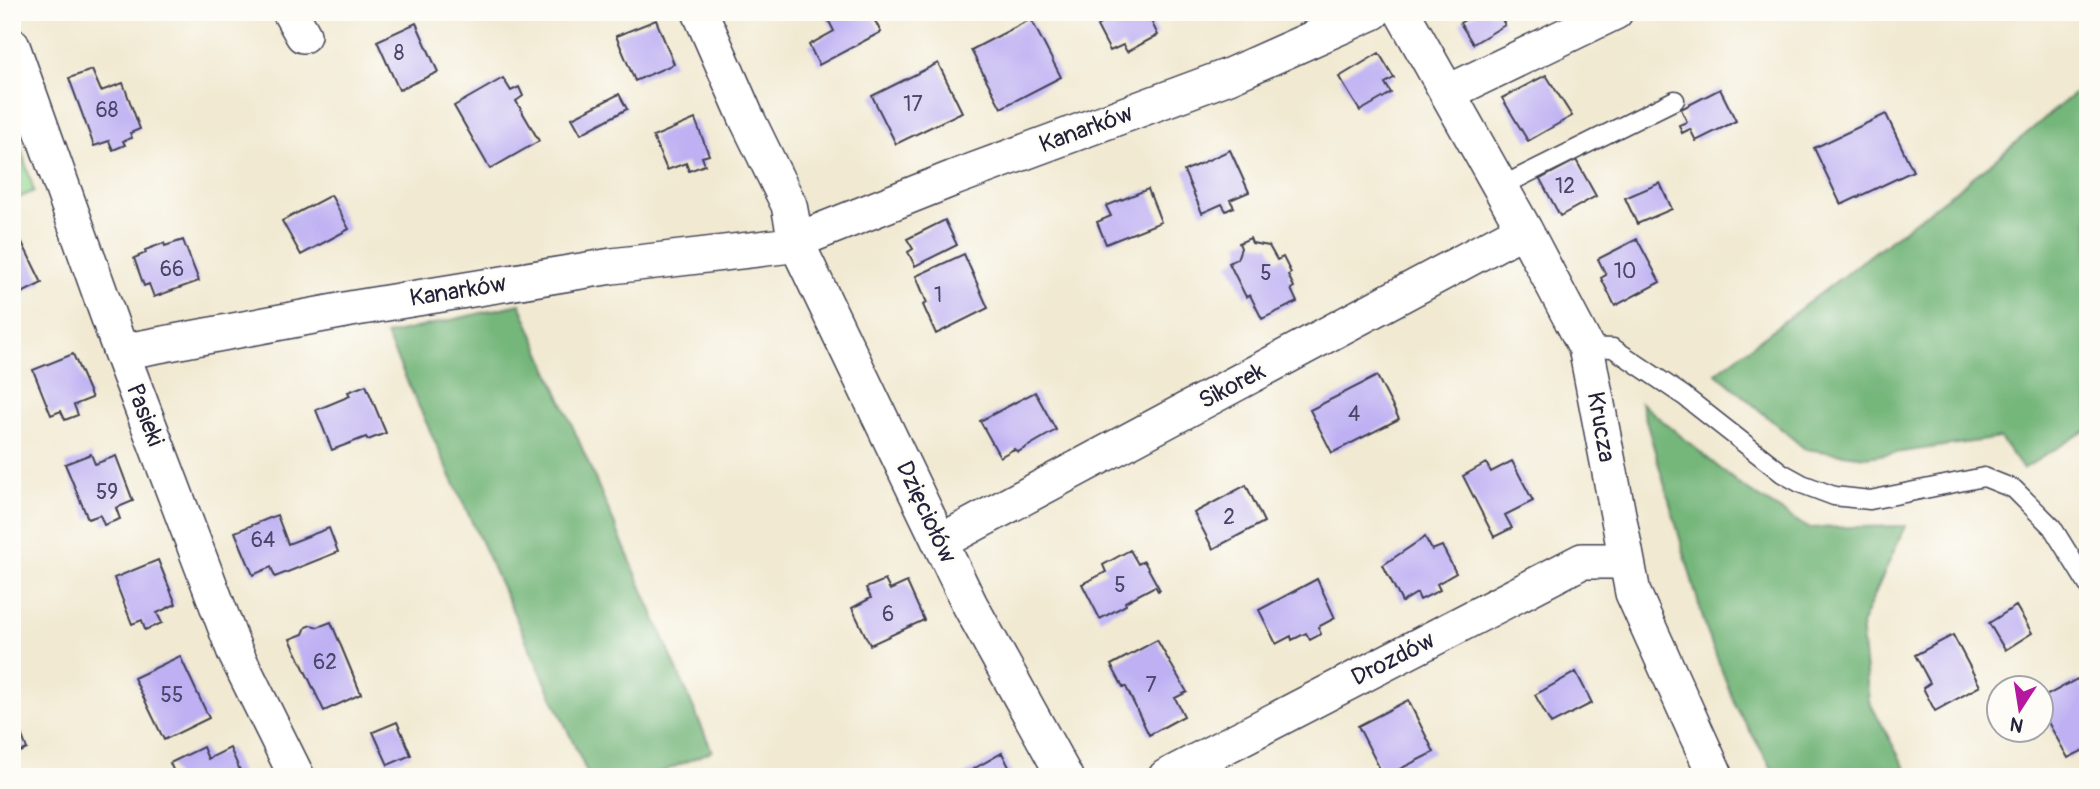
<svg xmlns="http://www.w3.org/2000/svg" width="2100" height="789" viewBox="0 0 2100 789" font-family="Pangolin,sans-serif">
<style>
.green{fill:#90d58f;stroke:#597c65;stroke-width:2}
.forest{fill:#74b67a;stroke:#4b6c5a;stroke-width:2}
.building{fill:#beb0f3}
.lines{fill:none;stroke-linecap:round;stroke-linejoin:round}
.lane-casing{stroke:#414052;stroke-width:21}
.street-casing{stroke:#414052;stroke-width:38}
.lane{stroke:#fff;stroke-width:18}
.street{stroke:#fff;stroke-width:35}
.labels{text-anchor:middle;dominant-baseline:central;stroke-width:5;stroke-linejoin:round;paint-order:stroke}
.number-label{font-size:21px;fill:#494669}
.street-label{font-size:24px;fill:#22223b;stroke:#fdfcf7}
</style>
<rect width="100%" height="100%" fill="#fdfcf7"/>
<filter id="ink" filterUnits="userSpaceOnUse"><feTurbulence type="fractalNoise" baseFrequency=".0143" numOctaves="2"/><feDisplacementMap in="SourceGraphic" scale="14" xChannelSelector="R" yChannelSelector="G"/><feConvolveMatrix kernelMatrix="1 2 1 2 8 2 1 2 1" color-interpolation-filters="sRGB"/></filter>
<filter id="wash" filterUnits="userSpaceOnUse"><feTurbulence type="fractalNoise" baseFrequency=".00686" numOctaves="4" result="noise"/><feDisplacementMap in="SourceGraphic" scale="28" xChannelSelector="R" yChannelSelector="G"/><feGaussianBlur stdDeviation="1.57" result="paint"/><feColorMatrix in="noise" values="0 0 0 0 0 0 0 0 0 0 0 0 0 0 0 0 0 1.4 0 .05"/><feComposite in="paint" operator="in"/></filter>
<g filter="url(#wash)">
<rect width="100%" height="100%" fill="#f1e9d1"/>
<!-- green -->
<path class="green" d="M 12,121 L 34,191 L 12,201 Z"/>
<!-- forest -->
<path class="forest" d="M 2088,82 L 2088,429 L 2023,469 L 2000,438 L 1866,457 L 1805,449 L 1716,373 L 1990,164 Z
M 520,304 L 712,751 L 650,777 L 589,777 L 386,335 Z
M 1641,403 L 1740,485 L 1808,528 L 1905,526 L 1861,625 L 1869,701 L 1910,777 L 1777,777 L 1735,705 L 1706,629 Z"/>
<g id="blocks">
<!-- building -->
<path class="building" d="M 824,12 L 870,12 L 881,32 L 819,65 L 809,45 L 834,31 Z
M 1107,12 L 1153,12 L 1156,19 L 1152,23 L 1158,35 L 1127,52 L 1123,45 L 1110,51 L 1097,26 L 1109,18 Z
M 1478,12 L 1498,12 L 1505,25 L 1473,44 L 1460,23 Z
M 1031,19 L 1061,77 L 1001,108 L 971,50 Z
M 656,20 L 674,64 L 635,81 L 616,36 Z
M 416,23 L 438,72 L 399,90 L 377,41 Z
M 1379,53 L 1394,78 L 1385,83 L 1391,93 L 1360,111 L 1339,77 Z
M 938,63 L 962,112 L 896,144 L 872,96 Z
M 92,70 L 101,91 L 123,83 L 140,129 L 130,133 L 132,138 L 123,141 L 125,145 L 113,150 L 109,141 L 94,146 L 69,78 Z
M 1546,75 L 1572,116 L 1528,141 L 1502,98 Z
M 503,78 L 511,91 L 519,87 L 523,96 L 516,101 L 539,141 L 490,169 L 454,106 Z
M 1720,89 L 1736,121 L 1696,141 L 1690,129 L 1682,133 L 1679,125 L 1687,122 L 1681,109 Z
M 619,94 L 627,109 L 581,134 L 572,118 Z
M 1886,114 L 1913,171 L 1841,205 L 1814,148 Z
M 695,119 L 709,155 L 702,157 L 705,165 L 689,171 L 686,163 L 667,170 L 653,137 Z
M 1230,150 L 1249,192 L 1230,200 L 1234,207 L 1226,211 L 1222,204 L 1202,213 L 1184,171 Z
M 1576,160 L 1596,196 L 1560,216 L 1540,179 Z
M 1660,183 L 1672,209 L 1637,224 L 1625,198 Z
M 1148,189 L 1161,222 L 1106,244 L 1097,222 L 1111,216 L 1106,206 Z
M 331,195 L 349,229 L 301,255 L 282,221 Z
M 945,220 L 957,245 L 915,266 L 908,252 L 913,249 L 907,239 Z
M 12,222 L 42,283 L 12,298 Z
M 1250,238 L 1252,243 L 1269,246 L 1277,260 L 1283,257 L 1291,273 L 1288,275 L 1294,287 L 1291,289 L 1297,302 L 1262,319 L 1250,295 L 1246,297 L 1229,263 L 1237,259 L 1241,248 L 1239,243 Z
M 1637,239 L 1660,282 L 1615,306 L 1601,278 L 1606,275 L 1598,259 Z
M 183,240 L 199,281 L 154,297 L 149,284 L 144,286 L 134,258 L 146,253 L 145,250 L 164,243 L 165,246 Z
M 964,254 L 988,308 L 936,334 L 923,305 L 927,303 L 916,276 Z
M 73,354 L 92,398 L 74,405 L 78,415 L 65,420 L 61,411 L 51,415 L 33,370 Z
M 1377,376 L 1399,419 L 1332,453 L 1310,410 Z
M 366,385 L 386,433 L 368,440 L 366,437 L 332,450 L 316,410 L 350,396 L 348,392 Z
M 1035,392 L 1056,430 L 1018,452 L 1014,449 L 1000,457 L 980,421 Z
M 91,454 L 95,464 L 116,456 L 133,501 L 116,508 L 120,519 L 104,525 L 100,515 L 88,519 L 65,464 Z
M 1512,461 L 1533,501 L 1505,515 L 1512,528 L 1494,537 L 1463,476 L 1486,463 L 1491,472 Z
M 1246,485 L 1264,522 L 1213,549 L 1194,513 Z
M 277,515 L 288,544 L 329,528 L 338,552 L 275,577 L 271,567 L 253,575 L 235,532 Z
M 1425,537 L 1432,550 L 1442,546 L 1456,573 L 1437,584 L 1440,590 L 1420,600 L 1417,593 L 1402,602 L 1383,565 Z
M 1130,550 L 1138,564 L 1144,561 L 1160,590 L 1158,591 L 1155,586 L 1125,602 L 1126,605 L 1100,619 L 1082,584 L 1106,572 L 1103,565 Z
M 158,560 L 176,604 L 157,613 L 162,623 L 145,630 L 142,620 L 132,624 L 114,578 Z
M 1317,579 L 1335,618 L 1318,627 L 1321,634 L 1310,640 L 1306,633 L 1292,640 L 1291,636 L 1276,644 L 1259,610 Z
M 885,580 L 890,590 L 907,582 L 924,620 L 870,645 L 852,608 L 871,598 L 866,588 Z
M 2016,606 L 2032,633 L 2005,650 L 1989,623 Z
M 331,622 L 361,694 L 324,711 L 290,639 L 303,634 L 306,627 L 311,625 L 318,627 Z
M 1953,635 L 1980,686 L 1935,711 L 1923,688 L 1930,683 L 1915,655 Z
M 1157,640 L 1187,692 L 1175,698 L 1184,716 L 1149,735 L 1126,687 L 1123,687 L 1111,665 Z
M 180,656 L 209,718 L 164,740 L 134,678 Z
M 1576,672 L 1592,703 L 1551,724 L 1535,695 Z
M 2077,679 L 2087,696 L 2084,697 L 2088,703 L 2088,748 L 2068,758 L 2040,708 L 2040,699 Z
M 1408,700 L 1434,752 L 1384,777 L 1358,726 Z
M 15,718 L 27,749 L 12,756 L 12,719 Z
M 397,722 L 411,755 L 388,765 L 373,732 Z
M 203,747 L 208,759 L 230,748 L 243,777 L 176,777 L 170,763 Z
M 1002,753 L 1014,777 L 959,777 Z"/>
</g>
</g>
<g filter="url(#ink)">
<use href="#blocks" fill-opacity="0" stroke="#414052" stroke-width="2"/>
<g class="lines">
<defs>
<path id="lane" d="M 1500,187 L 1675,100
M 1586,347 L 1613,348 L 1684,396 L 1782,473 L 1802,484 L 1834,496 L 1870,500 L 1984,477 L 2014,489 L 2052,527 L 2088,585"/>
<path id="street" d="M 290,12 L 303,35
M 700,12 L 747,119 L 789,205 L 796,242 L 970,605 L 1065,777
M 1402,12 L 1524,229 L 1586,347 L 1633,593 L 1716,777
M 12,46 L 121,352 L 235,652 L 297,777
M 1447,93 L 1615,12
M 121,352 L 356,308 L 612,266 L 783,246 L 954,178 L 1229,76 L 1373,12
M 940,542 L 1524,229
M 1166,777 L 1582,561 L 1625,561"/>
</defs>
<!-- lane casing -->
<use href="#lane" class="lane-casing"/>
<!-- street casing -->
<use href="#street" class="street-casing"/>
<!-- lane -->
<use href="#lane" class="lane"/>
<!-- street -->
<use href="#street" class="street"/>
</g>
</g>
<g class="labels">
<!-- number labels -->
<g class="number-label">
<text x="399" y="53">8</text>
<text x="913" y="104">17</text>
<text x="107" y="110">68</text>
<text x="1565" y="186">12</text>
<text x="172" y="269">66</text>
<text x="1625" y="271">10</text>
<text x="1266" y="273">5</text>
<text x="938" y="295">1</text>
<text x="1354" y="414">4</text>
<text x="107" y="492">59</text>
<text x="1229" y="517">2</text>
<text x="263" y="540">64</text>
<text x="1120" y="585">5</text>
<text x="888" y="614">6</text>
<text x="325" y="662">62</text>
<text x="1151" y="685">7</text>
<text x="172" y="695">55</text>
</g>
<!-- street labels -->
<g class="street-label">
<text transform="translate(1086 129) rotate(-20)">Kanarków</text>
<text transform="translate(458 291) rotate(-9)">Kanarków</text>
<text transform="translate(1232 386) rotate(-28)">Sikorek</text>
<text transform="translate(145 415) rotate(69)">Pasieki</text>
<text transform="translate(1601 427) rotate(80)">Krucza</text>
<text transform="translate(926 512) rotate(65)">Dzięciołów</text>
<text transform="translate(1393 659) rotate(-27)">Drozdów</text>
</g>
</g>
<!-- margin -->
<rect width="2100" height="789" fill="none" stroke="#fdfcf7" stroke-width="42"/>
<!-- north arrow -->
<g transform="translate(2020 709) rotate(192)"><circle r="33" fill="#fdfcf7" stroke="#a5a5ac" stroke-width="2"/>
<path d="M0-5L12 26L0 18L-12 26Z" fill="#b5179e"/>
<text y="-10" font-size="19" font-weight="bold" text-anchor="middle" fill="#22223b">N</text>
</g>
</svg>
